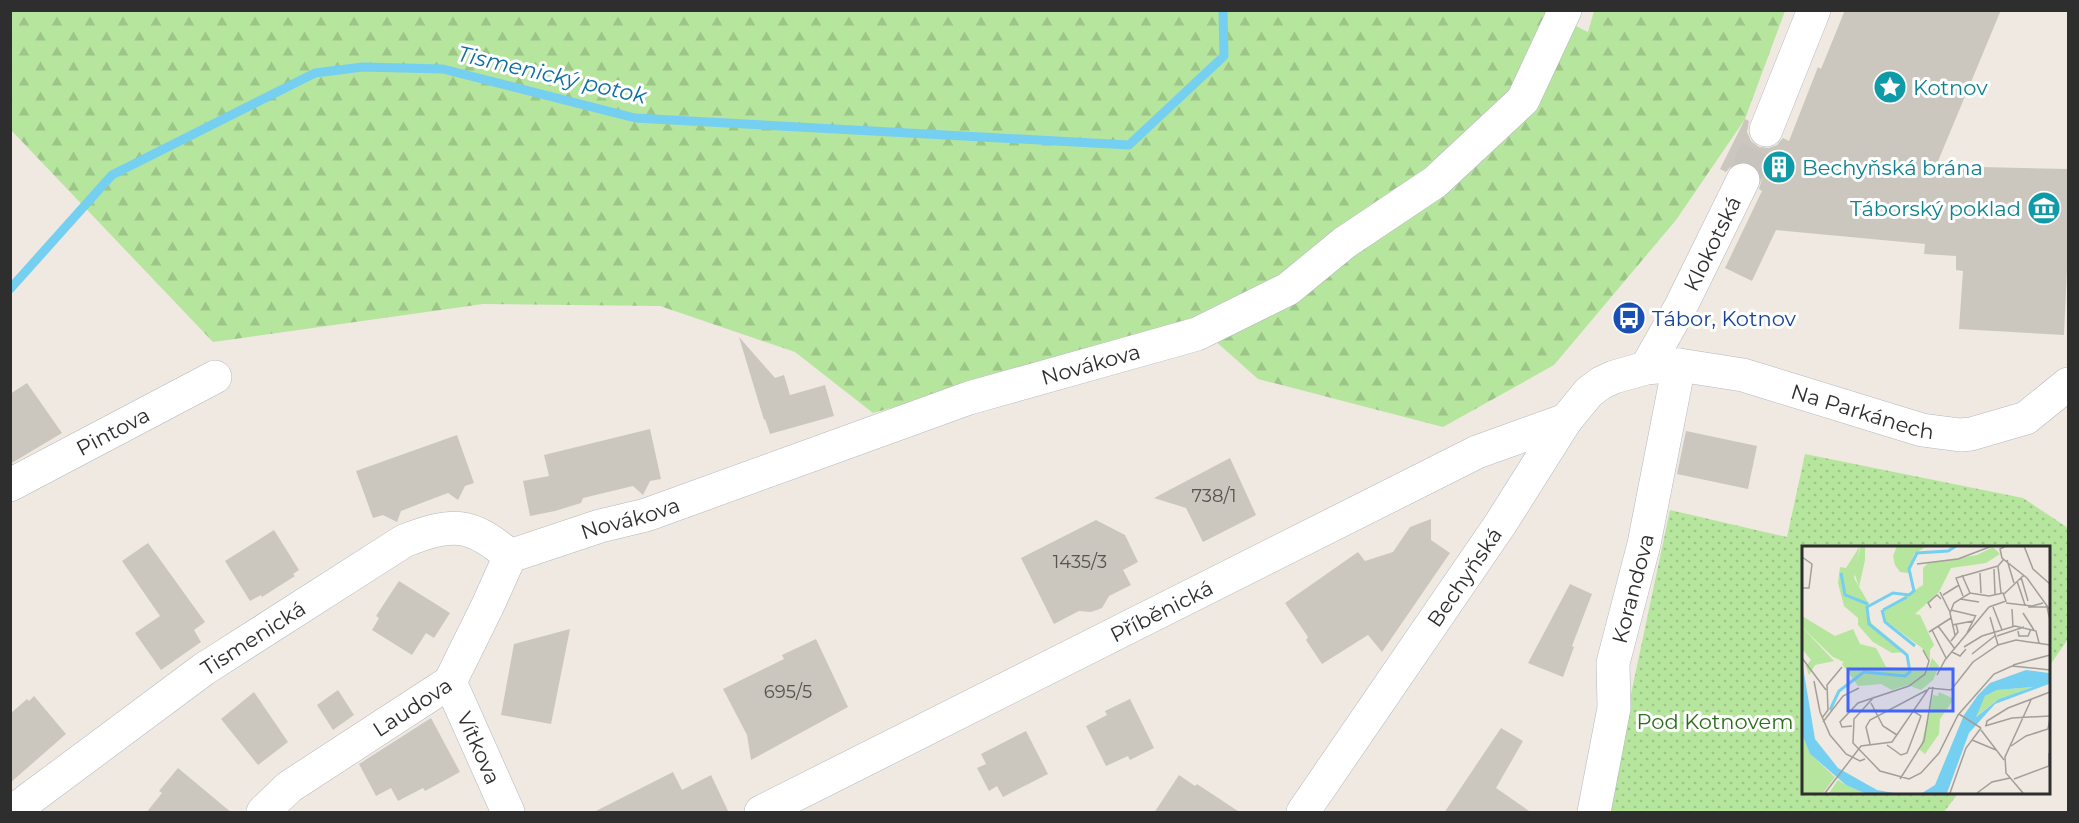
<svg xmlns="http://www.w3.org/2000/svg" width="2079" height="823" viewBox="0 0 2079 823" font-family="Montserrat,sans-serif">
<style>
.forest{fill:url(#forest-firs)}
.park{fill:url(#park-dots)}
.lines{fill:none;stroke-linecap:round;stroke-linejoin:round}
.stream{stroke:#75cff0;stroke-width:9}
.building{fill:#cbc7bf}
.street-tunnel{stroke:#c8c4bd;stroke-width:33;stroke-dasharray:33 16;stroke-linecap:butt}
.street-casing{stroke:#b4b7c1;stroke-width:34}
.secondary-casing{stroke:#b4b7c1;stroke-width:34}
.street{stroke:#fff;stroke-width:33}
.secondary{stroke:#fff;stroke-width:33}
.labels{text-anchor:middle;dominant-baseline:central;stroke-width:6;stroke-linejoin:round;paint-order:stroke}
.number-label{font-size:18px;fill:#555452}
.culture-label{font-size:21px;fill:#0d838f;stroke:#fff;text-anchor:start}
.street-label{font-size:21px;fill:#2e2e2e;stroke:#fff}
.transit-label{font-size:21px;fill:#164399;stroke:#fff;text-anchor:start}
.park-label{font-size:21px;fill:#2c6e1b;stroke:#fff}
.water-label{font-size:22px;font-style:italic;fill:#0d6fa3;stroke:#fff}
.inset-river{fill:none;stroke:#75cff0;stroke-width:3}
.inset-road{fill:none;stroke:#a29e99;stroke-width:1.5}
.view{fill:#4264fb;fill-opacity:0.15;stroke:#4264fb;stroke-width:3}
.inset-edge{fill:none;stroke:#2e2e2e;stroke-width:3}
</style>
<defs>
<pattern id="forest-firs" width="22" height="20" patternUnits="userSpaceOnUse" patternTransform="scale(1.5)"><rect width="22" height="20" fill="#b6e59e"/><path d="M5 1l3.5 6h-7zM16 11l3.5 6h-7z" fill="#9dc588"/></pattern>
<pattern id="park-dots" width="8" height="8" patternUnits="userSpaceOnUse" patternTransform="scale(1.5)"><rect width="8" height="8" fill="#b6e59e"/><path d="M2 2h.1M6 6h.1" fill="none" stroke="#9dc588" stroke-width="1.8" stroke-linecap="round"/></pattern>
</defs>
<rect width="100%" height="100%" fill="#efe9e1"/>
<!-- forest -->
<path class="forest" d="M 1543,10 L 1588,32 L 1594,11 L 1785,11 L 1745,119 L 1676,220 L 1554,365 L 1443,427 L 1258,379 L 1195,323 L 873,413 L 795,352 L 660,306 L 483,304 L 213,342 L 11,130 L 11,11 Z"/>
<!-- park -->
<path class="park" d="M 1805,454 L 2023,498 L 2068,528 L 2068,639 L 2048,668 L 2048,547 L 1803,547 L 1803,792 L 1959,792 L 1944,812 L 1606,812 L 1670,510 L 1787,537 Z"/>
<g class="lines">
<!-- stream -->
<path class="stream" d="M 10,289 L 112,175 L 315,73 L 363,67 L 443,69 L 635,118 L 1129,145 L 1224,56 L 1223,10"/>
</g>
<!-- building -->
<path class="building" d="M 1845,10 L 2001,10 L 1936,166 L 2068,169 L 2068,247 L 2064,335 L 1959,329 L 1963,271 L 1956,270 L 1956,256 L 1924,254 L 1925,244 L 1776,230 L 1752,281 L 1725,268 L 1762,191 L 1759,189 L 1762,179 L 1758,169 L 1751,163 L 1741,161 L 1733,164 L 1726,172 L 1720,169 L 1745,119 L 1749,121 L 1747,132 L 1751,141 L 1759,147 L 1769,148 L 1777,145 L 1783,138 L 1789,141 L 1818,67 L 1821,69 Z
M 739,337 L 775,378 L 784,375 L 790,395 L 825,385 L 834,416 L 770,434 L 765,419 L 764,420 Z
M 27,383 L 62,433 L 10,464 L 10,394 Z
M 650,429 L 661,479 L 650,481 L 643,495 L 633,486 L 583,498 L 581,503 L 555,511 L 530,516 L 523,481 L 549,476 L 544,455 Z
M 1686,431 L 1757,446 L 1748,489 L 1677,474 Z
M 457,435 L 474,483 L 465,486 L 458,500 L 448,493 L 424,502 L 401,511 L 397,522 L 383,515 L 373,518 L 356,471 Z
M 1230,458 L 1256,515 L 1203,542 L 1186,508 L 1154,498 Z
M 1431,519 L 1431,540 L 1450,553 L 1382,652 L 1368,635 L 1322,664 L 1306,640 L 1308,637 L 1285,603 L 1358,552 L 1365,561 L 1393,552 L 1410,527 Z
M 1096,520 L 1125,535 L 1138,562 L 1123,570 L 1131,585 L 1109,596 L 1102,608 L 1097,610 L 1091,612 L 1079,611 L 1054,624 L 1021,558 Z
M 274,530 L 299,570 L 293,574 L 295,576 L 262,597 L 261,595 L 250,601 L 225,561 Z
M 148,543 L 205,622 L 194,630 L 201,642 L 161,670 L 135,633 L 160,616 L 122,561 Z
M 399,581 L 450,613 L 434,638 L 426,633 L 412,655 L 372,630 L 379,618 L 376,616 Z
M 1570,584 L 1592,594 L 1572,646 L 1574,647 L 1563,677 L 1528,663 Z
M 570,629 L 551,724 L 501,715 L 514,644 Z
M 816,639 L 848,707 L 751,760 L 747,735 L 723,689 L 784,659 L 782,655 Z
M 338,690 L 354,715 L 333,730 L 317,705 Z
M 254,692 L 288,742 L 258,765 L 221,719 Z
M 34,696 L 66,734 L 10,783 L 10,714 L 27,699 L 29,701 Z
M 1130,699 L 1154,748 L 1130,760 L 1128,756 L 1106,766 L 1086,726 L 1107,715 L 1105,711 Z
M 431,718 L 460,772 L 425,791 L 423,788 L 398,801 L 391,788 L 376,796 L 359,764 Z
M 1501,728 L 1523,741 L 1496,788 L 1532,813 L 1444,813 Z
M 1026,731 L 1048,774 L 1003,797 L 997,786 L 989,791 L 977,768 L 986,764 L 981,754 Z
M 178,768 L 232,813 L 146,813 L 162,793 L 159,791 Z
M 673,772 L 682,790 L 711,775 L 729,813 L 592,813 Z
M 1179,775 L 1195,786 L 1197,784 L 1241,813 L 1154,813 Z"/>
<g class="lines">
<!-- street-tunnel -->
<path class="street-tunnel" d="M 1743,180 L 1766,130"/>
<defs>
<g id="street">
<path d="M 1766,130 L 1814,10"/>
<path id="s1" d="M 1646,368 L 1681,306 L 1743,180"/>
<path id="s2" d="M 10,485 L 215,377"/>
<path id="s3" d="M 510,556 L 600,526 L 646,515 L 969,398 L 1197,334 L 1288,289 L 1344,243 L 1435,182 L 1523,100 L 1565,10"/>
<path id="s4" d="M 450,682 L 508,812"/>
<path id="s5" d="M 14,812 L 20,806 L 204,669 L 404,541 C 453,522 470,522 510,556"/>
<path id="s6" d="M 263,812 L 289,787 L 450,682 L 488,605 L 510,556"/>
<path id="s7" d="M 761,812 L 1477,452 L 1566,420"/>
<path id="s8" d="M 1594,812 L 1614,708 L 1613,663 L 1644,544 L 1679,365"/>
</g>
<g id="secondary">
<path id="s9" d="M 1303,812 L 1501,523 L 1566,420 L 1589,392 L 1601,383 L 1614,377 L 1646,368 L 1679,365 L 1743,375 L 1922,430 L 1960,435 L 1971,434 L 2026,418 L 2068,384"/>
</g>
</defs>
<!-- street casing -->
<use href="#street" class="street-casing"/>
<!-- secondary casing -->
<use href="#secondary" class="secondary-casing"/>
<!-- street -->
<use href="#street" class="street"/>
<!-- secondary -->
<use href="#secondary" class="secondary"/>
</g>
<!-- icons -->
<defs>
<symbol id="sight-disc" viewBox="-11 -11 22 22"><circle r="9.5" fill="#0f9aa8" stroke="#fff"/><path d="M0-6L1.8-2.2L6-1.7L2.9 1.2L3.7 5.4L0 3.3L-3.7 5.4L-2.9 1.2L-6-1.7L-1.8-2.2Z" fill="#fff"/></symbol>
<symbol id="building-disc" viewBox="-11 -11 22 22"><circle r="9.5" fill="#0f9aa8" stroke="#fff"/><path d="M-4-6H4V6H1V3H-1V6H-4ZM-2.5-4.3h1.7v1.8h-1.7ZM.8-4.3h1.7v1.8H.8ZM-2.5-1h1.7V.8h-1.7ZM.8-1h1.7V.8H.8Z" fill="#fff"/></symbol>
<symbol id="museum-disc" viewBox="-11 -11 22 22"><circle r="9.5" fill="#0f9aa8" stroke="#fff"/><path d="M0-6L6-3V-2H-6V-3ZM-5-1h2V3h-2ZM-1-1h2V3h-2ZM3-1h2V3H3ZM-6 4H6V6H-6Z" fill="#fff"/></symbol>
<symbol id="bus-disc" viewBox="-11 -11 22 22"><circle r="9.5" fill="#1a4fb4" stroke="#fff"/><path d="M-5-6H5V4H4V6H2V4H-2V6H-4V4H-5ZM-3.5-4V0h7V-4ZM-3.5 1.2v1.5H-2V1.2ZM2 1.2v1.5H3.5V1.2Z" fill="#fff"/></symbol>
</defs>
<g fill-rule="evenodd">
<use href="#sight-disc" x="1871" y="68" width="38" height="38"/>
<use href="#building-disc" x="1760" y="148" width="38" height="38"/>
<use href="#museum-disc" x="2025" y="189" width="38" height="38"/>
<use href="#bus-disc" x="1610" y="299" width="38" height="38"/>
</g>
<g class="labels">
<!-- number labels -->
<g class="number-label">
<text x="1214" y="496">738/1</text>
<text x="1080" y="562">1435/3</text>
<text x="788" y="692">695/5</text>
</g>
<!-- culture labels -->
<g class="culture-label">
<text x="1913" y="87">Kotnov</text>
<text x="1802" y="167">Bechyňská brána</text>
<text x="2021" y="208" text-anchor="end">Táborský poklad</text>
</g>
<!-- street labels -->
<g class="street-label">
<text stroke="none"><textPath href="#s1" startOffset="141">Klokotská</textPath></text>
<text stroke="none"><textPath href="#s3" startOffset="612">Novákova</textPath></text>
<text stroke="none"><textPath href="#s9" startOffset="794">Na Parkánech</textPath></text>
<text stroke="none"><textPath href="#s2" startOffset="116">Pintova</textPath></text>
<text stroke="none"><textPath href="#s3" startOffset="126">Novákova</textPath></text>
<text stroke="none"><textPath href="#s9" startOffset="285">Bechyňská</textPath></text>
<text stroke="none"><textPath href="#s8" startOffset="228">Korandova</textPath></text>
<text stroke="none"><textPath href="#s7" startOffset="448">Příběnická</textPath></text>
<text stroke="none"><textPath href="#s5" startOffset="296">Tismenická</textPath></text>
<text stroke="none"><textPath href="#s6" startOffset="183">Laudova</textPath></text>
<text stroke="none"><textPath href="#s4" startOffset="72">Vítkova</textPath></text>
</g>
<!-- transit labels -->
<g class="transit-label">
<text x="1652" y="318">Tábor, Kotnov</text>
</g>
<!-- park labels -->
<g class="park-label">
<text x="1715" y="721">Pod Kotnovem</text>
</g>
<!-- water labels -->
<g class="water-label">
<text transform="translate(552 75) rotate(13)">Tismenický potok</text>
</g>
</g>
<!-- overview -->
<g transform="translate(1802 546)">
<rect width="248" height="248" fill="#efe9e1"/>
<path d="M 59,0 L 63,0 L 63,14 L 57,41 L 52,26 ZM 231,141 L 197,153 L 173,171 L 183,150 L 195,144 Z" fill="#b6e59e"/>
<path d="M 58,0 L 52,32 L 67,58 L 64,65 L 70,78 L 104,106 L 90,107 L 71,96 L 56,79 L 56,72 L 42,60 L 36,37 L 38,21 L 44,22 ZM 95,0 L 125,0 L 112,8 L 106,27 L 98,26 L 93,19 L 91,10 ZM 0,81 L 32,115 L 13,119 L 7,129 L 4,120 L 9,114 L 0,103 ZM 58,98 L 74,102 L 84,121 L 126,124 L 130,112 L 137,120 L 131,134 L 119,144 L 106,139 L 90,144 L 79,138 L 56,140 L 40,118 ZM 0,188 L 8,208 L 33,231 L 21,247 L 0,247 ZM 36,234 L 44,239 L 62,247 L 27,247 Z" fill="#b6e59e"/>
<path d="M 191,1 L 198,8 L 184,17 L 149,22 L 137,46 L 113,68 L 118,69 L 132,99 L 128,104 L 128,115 L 120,102 L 84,75 L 81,64 L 121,39 L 121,22 L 126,17 L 175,9 ZM 137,146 L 152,153 L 138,173 L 137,188 L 123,208 L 118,204 L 131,149 L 136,150 Z" fill="#b6e59e"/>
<path d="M 0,70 L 33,90 L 51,83 L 58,98 L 42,116 L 31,111 L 0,81 Z" fill="#b6e59e"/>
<path d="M 0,115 L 13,193 L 36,222 L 75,244 L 92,247 L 62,247 L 44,239 L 8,208 L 0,188 ZM 224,124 L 247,127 L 247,138 L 193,158 L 167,187 L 145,247 L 120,247 L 133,239 L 162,169 L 176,149 L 188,137 ZM 231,141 L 197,153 L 174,171 L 183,150 L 195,144 Z" fill="#75cff0" fill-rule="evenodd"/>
<path class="inset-river" d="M 39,27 L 43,49 L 66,58M 80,64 L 83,76 L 113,100M 81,64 L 105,51M 28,164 L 37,145 L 62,126 L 103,130 L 108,126 L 105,109 L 67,78 L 65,61 L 91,47 L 107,49 L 112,45 L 107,23 L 115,7 L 146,5 L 154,0"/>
<path class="inset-road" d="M 204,0 L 198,3 L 200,12 L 225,32 L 248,64M 222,0 L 231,23 L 248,38M 0,11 L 10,18 L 7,42 L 0,42M 205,14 L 212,37M 115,18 L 156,13 L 190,0M 192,23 L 193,48M 178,27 L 179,47M 160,29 L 168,47M 219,31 L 226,55M 215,35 L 223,59M 138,46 L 148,66M 199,47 L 196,20 L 202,13M 202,48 L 222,29M 141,49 L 157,39M 161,50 L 154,32 L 196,20M 187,50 L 201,47 L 204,55 L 187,61M 158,53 L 177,56M 204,57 L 230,60 L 241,57M 191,61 L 200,84M 226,61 L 245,61 L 248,74M 129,62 L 126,57 L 135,49 L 139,53M 210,63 L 211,81M 149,64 L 174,70M 221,67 L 232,84M 188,71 L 196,99M 150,79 L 171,75M 136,80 L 153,103M 130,84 L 144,112M 216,85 L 217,90 L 226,90 L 229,83M 127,86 L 149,72M 165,87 L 174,69M 153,89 L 148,67 L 152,57 L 168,47 L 187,50M 195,90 L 222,81M 149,95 L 156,86 L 154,78M 162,101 L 180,90 L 213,80 L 234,85 L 237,97M 150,106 L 158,110 L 164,103M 170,108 L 194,89M 0,112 L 24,144M 211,119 L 248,109M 135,129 L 143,114 L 187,61M 12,135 L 18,166 L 28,189 L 44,208 L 58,215 L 63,213M 72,151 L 52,173 L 51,197 L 78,225 L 107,233 L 119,227 L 137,207 L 156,169 L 192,128 L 210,120 L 248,124M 69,157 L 81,180 L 95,189M 157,168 L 179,182M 20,172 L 26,164 L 25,139 L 40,121M 21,176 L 41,150 L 57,142M 50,180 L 40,181 L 38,176 L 56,157 L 107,140 L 123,128 L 127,115 L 121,104M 183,180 L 210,172 L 248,170M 184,180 L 185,175 L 206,162 L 248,146M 179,184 L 202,214M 170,194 L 194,204M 68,198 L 64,181 L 68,174 L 125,144M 85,199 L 99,209 L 105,207 L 119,170 L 111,165M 209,200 L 224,190 L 246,183 L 248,172M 98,233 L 122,195 L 131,141M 212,233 L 247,220 L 247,207M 23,247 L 59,200 L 90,196 L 127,142 L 149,144 L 171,116 L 196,99 L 214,94 L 248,99M 148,247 L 164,202 L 179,182M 175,247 L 190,236 L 208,232M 221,247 L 204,227 L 203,211 L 229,154"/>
<path class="view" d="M 46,123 L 151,123 L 151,165 L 46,165 Z"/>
<rect width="248" height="248" class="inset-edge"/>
</g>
<!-- border -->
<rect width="2079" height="823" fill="none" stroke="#2e2e2e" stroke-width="24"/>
</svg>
